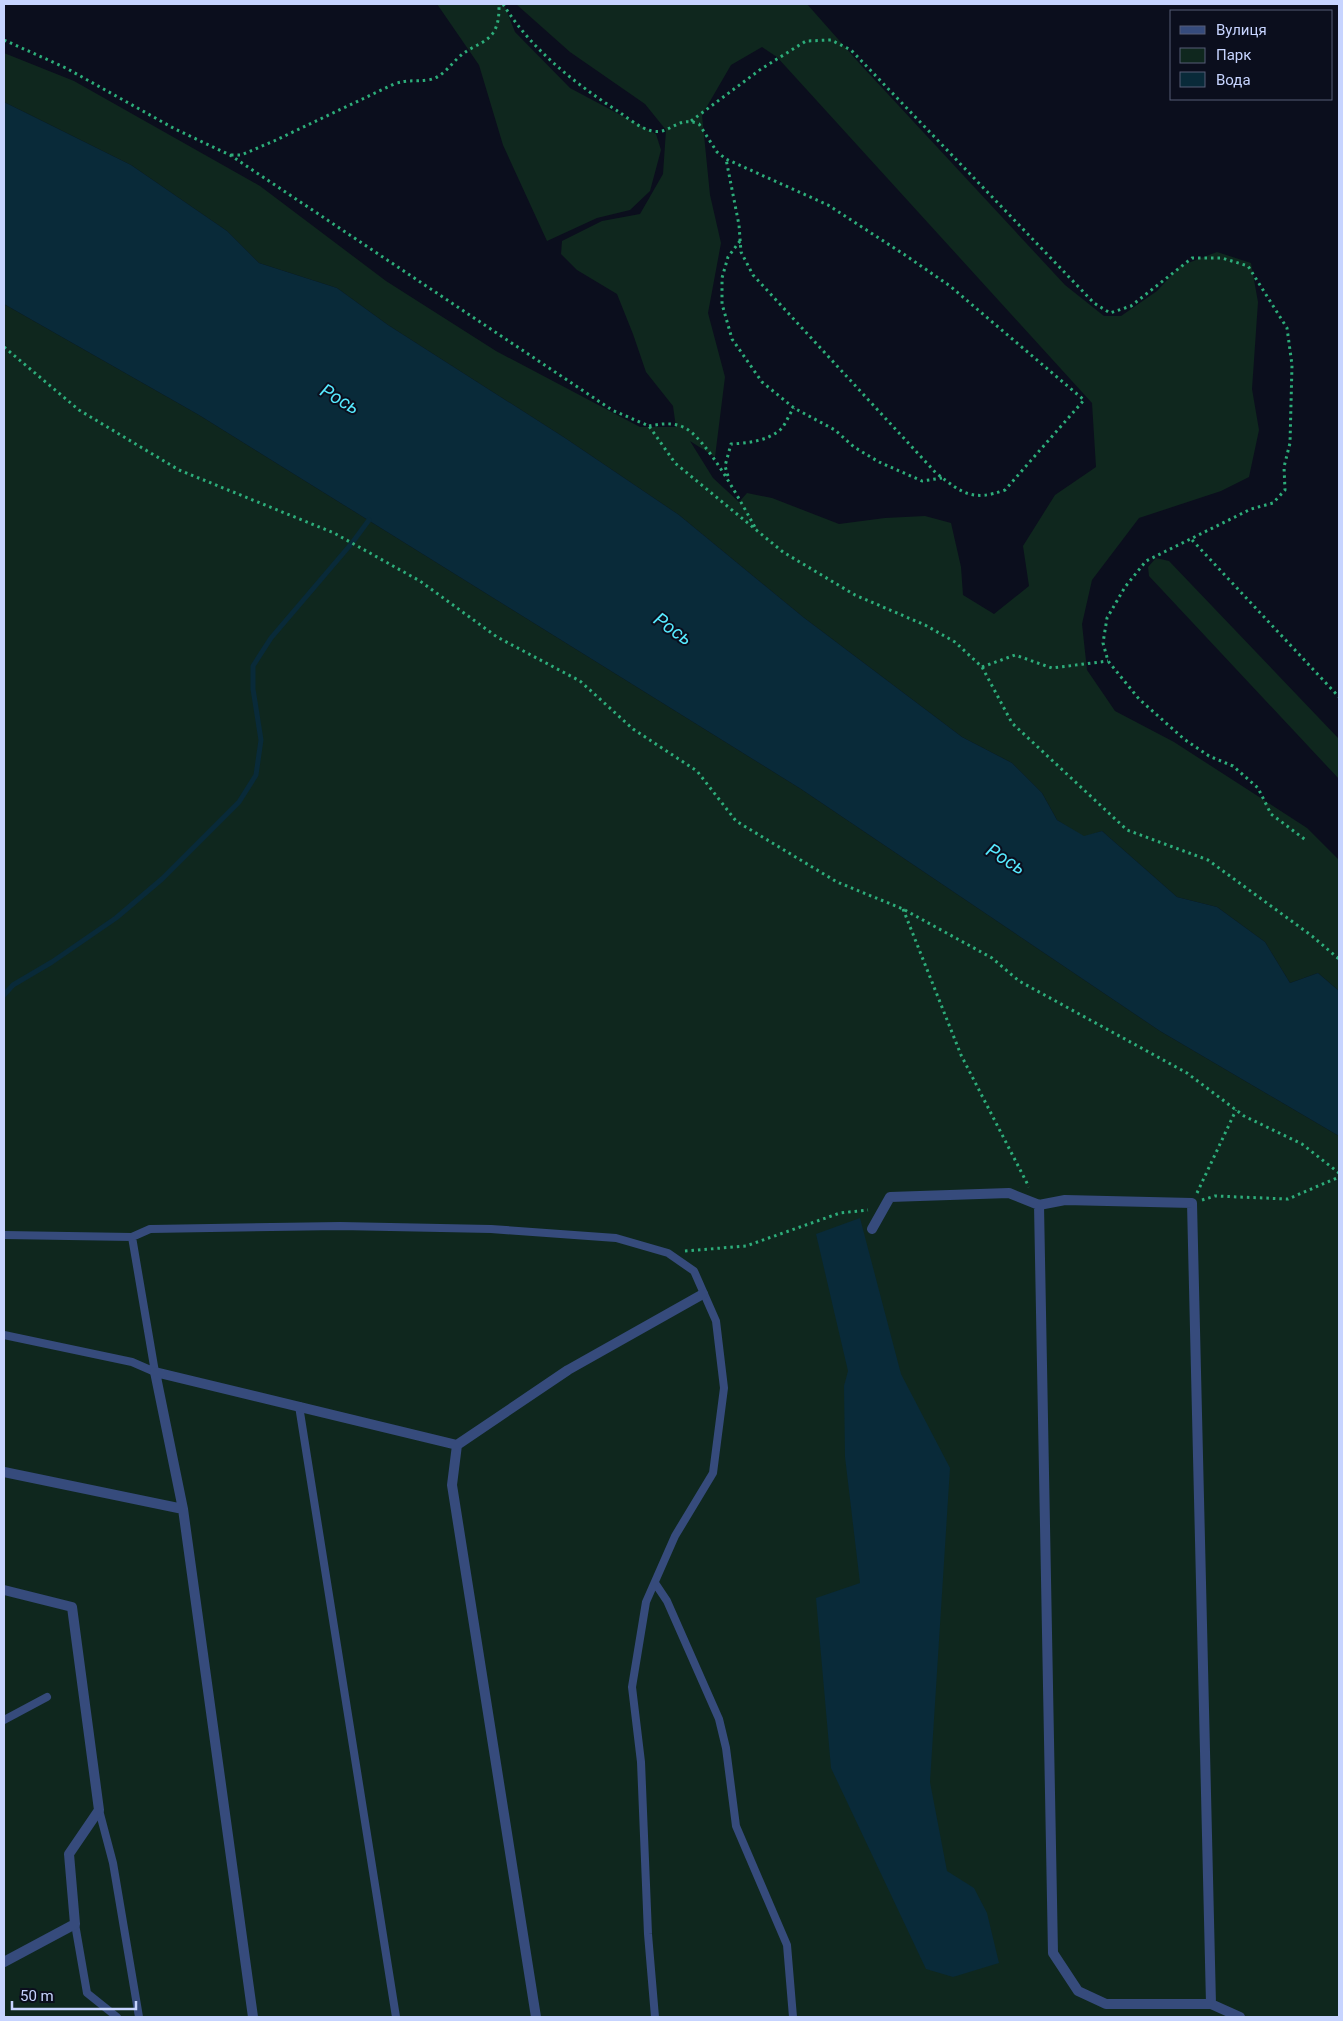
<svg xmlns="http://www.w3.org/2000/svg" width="1343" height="2021" viewBox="0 0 1343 2021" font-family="Roboto,sans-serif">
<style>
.green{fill:#0f271e;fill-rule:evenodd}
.water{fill:#092a39}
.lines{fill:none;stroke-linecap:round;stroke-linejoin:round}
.stream{stroke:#092a39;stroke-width:5}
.path{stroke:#2dad7a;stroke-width:3;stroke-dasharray:2.5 4;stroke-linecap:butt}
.service{stroke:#364b7c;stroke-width:8}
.minor{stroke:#364b7c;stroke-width:10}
.labels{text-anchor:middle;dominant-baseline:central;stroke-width:4;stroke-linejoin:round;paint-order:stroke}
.water-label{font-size:19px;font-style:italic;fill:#56e9fe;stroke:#0b0e1d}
</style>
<rect width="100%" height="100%" fill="#0b0e1d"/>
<!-- green -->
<path class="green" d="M 437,4 L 504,4 L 515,32 L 570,88 L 656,134 L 661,150 L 650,191 L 630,210 L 597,218 L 547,241 L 503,145 L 479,65 Z
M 516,4 L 807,4 L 860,64 L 1065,285 L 1104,316 L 1121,316 L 1157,291 L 1180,266 L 1217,252 L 1251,263 L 1258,302 L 1252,389 L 1259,430 L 1249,477 L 1221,491 L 1139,518 L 1092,580 L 1082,624 L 1087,670 L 1115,711 L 1174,742 L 1307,828 L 1339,860 L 1339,991 L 1318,973 L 1290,983 L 1265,942 L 1217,907 L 1177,897 L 1102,831 L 1084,837 L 1057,820 L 1042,793 L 1012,763 L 962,737 L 803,617 L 679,515 L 565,438 L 388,325 L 337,288 L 259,263 L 227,231 L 131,165 L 4,102 L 4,53 L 74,81 L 260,186 L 386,281 L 496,351 L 640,427 L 676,427 L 673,406 L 646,372 L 633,334 L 617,294 L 577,270 L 561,254 L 562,241 L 602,221 L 640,214 L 663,174 L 666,130 L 645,104 L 570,52 ZM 762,47 L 777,57 L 1092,403 L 1096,467 L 1055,495 L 1023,546 L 1029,586 L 994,614 L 963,595 L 961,567 L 951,523 L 925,516 L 885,518 L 839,524 L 772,498 L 747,493 L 739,502 L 713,478 L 690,441 L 715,457 L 725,377 L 708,313 L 721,243 L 710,195 L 702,115 L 731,65 Z
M 4,304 L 199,415 L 801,789 L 1160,1031 L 1339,1136 L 1339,2017 L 4,2017 Z
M 1156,558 L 1169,561 L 1339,739 L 1339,779 L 1149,576 L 1148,567 Z"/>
<!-- water -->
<path class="water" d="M 4,102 L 131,165 L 227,231 L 259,263 L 337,288 L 388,325 L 565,438 L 679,515 L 803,617 L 962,737 L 1012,763 L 1042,793 L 1057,820 L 1084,836 L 1102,831 L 1177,897 L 1217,907 L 1265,942 L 1290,983 L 1318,973 L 1339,991 L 1339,1136 L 1160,1031 L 801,789 L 199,415 L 4,304 Z
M 860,1218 L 901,1374 L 950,1468 L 930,1782 L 947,1871 L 974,1888 L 987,1913 L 999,1963 L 953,1977 L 926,1969 L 831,1768 L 816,1598 L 860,1583 L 845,1457 L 844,1386 L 848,1371 L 816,1234 Z"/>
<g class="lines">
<!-- stream -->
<path class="stream" d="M 4,995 L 13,985 L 52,962 L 116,918 L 162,879 L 239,802 L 256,775 L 261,740 L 253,689 L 253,666 L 271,638 L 352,543 L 369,520"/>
<!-- path -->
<path class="path" d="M 503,4 C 531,49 572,81 616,110 C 627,117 639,128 652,131 C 671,135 677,115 699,124 L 717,152 L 726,159 L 828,205 L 905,255 L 950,286 L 1084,400 L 1005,490 C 972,502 962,493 936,473 L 753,275 L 741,252 L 739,225 L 726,159
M 4,40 L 66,68 L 175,129 L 230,155 L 612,410 L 649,426 L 675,463 L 783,552 L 855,595 L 925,625 L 955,642 L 982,667 L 1012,723 L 1127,830 L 1208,860 L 1312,936 L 1339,959
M 691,121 L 761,69 L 806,41 L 831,40 L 851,50 L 1094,303 L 1110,313 L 1131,306 L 1192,258 L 1222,258 L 1248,266 L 1287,328 L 1292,365 L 1290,443 L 1284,467 L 1285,490 L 1273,503 L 1251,509 L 1146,561 L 1125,587 L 1107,618 L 1103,643 L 1108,661 L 1139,699 L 1184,739 L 1209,756 L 1233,766 L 1258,788 L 1271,814 L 1307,841
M 231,155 L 241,155 L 274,141 L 394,84 C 409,79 415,82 428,80 C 444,78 452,61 464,53 C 473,46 486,43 493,33 C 499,24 499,14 499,4
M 740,241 L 728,257 L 722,278 L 722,304 L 732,339 L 762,382 L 794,408 L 835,430 L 854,447 L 879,462 L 922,481 L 942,478
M 4,347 L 79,410 L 179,470 L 334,533 L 420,581 L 497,637 L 580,681 L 633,729 L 697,771 L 736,821 L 837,882 L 903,909 L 992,958 L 1019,981 L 1187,1073 L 1244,1116 L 1302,1144 L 1339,1173
M 649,426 C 660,424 672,422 683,427 C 706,436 743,506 756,529
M 728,476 L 725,466 L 731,444 C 748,443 768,441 781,429 C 786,424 789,414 794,408
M 1192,540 L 1339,697
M 982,667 L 1015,655 L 1052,668 L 1108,661
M 903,909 L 961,1055 L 1029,1187
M 1197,1193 L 1236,1110
M 1202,1200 L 1215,1196 L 1288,1199 L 1339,1177
M 685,1251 L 746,1246 L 840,1213 L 868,1210"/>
<!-- service -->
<path class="service" d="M 4,1235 L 132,1237
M 4,1335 L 132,1362 L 155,1372
M 155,1372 L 132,1237 L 150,1229 L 340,1226 L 491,1229 L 616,1238 L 668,1253 L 694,1271 L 716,1321 L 724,1388 L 713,1473 L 675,1536 L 646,1602 L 632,1687 L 641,1762 L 648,1934 L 655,2017
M 299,1406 L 396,2017
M 655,1583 L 667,1601 L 719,1719 L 726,1748 L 736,1826 L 787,1945 L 793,2017
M 4,1720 L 47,1697
M 99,1810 L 113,1863 L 139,2017
M 75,1924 L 87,1993 L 117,2017"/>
<!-- minor -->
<path class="minor" d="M 1039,1205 L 1053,1953 L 1078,1991 L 1106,2004 L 1211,2004
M 872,1229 L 890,1197 L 1009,1193 L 1039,1205 L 1065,1200 L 1192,1203 L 1211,2004 L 1240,2017
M 4,1472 L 183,1509
M 4,1590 L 72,1607 L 99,1810 L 69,1854 L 75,1924 L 4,1962
M 253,2017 L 183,1509 L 155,1372 L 457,1445
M 536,2017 L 452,1485 L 457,1445 L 568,1370 L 703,1294"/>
</g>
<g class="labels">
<!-- water labels -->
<g class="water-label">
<text transform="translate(340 399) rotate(30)">Рось</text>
<text transform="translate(673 629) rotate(35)">Рось</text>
<text transform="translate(1006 859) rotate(31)">Рось</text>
</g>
</g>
<!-- border -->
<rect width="1343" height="2021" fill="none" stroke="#c7d4ff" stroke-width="10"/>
<!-- legend -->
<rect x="1170" y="10" width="162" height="90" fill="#0b0e1d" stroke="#565d77"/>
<rect x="1180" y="26" width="25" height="8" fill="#364b7c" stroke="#565d77"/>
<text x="1216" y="35" font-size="15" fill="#c7d4ff">Вулиця</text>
<rect x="1180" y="48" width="25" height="15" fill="#0f271e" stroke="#565d77"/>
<text x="1216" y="60" font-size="15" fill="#c7d4ff">Парк</text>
<rect x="1180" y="72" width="25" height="15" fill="#092a39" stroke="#565d77"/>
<text x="1216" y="85" font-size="15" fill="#c7d4ff">Вода</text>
<!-- scale -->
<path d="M12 2001v8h124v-8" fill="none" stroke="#c7d4ff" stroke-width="2.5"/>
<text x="20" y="2001" font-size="15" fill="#c7d4ff" stroke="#0b0e1d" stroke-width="4" paint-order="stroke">50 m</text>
</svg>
